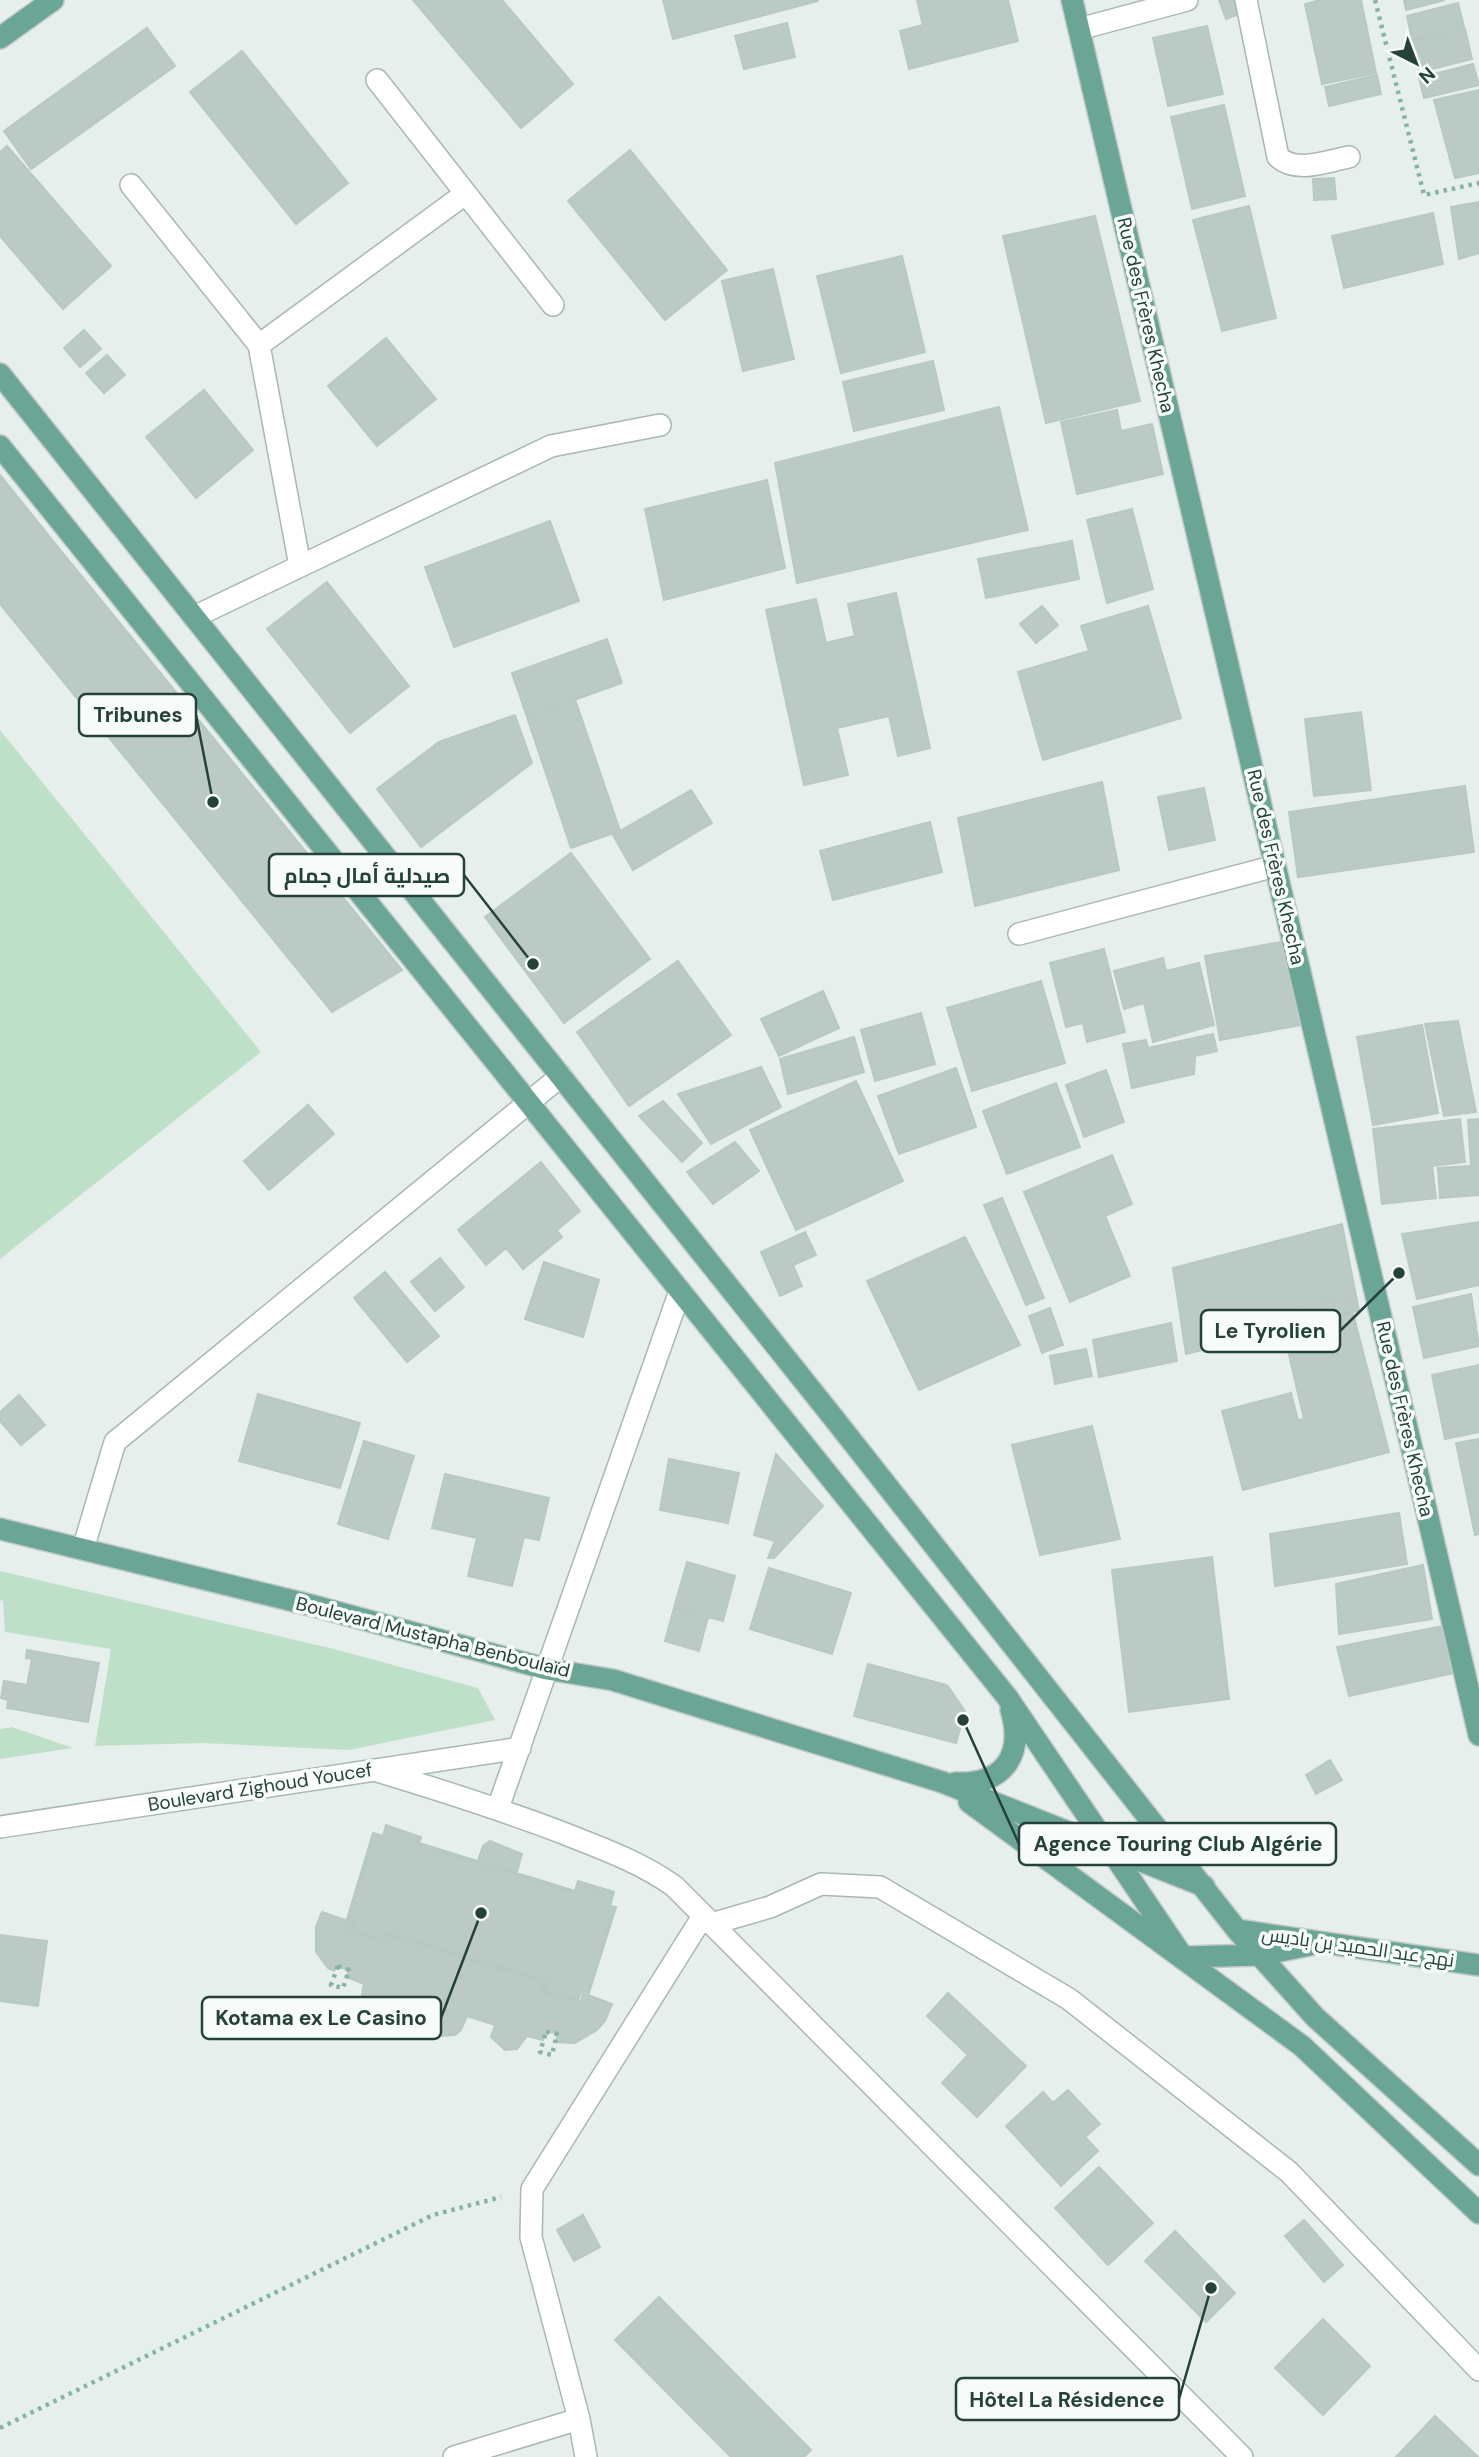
<svg xmlns="http://www.w3.org/2000/svg" width="1479" height="2457" viewBox="0 0 1479 2457" font-family="'DM Sans',Cairo,sans-serif">
<style>
.green{fill:#bfe0c8}
.building{fill:#bbcac4;stroke:#b8c9c2;stroke-width:2}
.lines{fill:none;stroke-linecap:round;stroke-linejoin:round}
.minor-casing{stroke:#a8b8b2;stroke-width:24}
.major-casing{stroke:#c2cac8;stroke-width:24}
.path{stroke:#86b3a5;stroke-width:4.5;stroke-dasharray:3.5 5;stroke-linecap:butt}
.minor{stroke:#fff;stroke-width:21}
.major{stroke:#6aa596;stroke-width:21}
.labels{text-anchor:middle;dominant-baseline:central;stroke-width:7;stroke-linejoin:round;paint-order:stroke}
.street-label{font-size:19px;fill:#24423a;stroke:#f7fbf9}
.leader{fill:none;stroke:#24423a;stroke-width:2.5}
.callout-dot{fill:#24423a;stroke:#f7fbf9;stroke-width:2.5}
.callout{fill:#f7fbf9;stroke:#24423a;stroke-width:2.5}
.callout-label{font-size:21px;text-anchor:middle;font-weight:bold;fill:#24423a}
</style>
<rect width="100%" height="100%" fill="#e6efeb"/>
<!-- green -->
<path class="green" d="M 0,730 L 261,1052 L 0,1259 Z
M 0,1571 L 338,1650 L 478,1688 L 495,1720 L 349,1750 L 203,1743 L 95,1746 L 111,1649 L 5,1632 L 3,1600 L 0,1601 Z
M 12,1727 L 73,1748 L 0,1759 L 0,1729 Z"/>
<!-- building -->
<path class="building" d="M 413,0 L 502,0 L 573,84 L 521,128 Z
M 663,0 L 818,0 L 818,1 L 673,39 Z
M 917,0 L 1008,0 L 1018,41 L 909,69 L 900,31 L 923,25 Z
M 1219,0 L 1240,0 L 1245,12 L 1226,19 Z
M 1321,0 L 1361,0 L 1376,73 L 1322,84 L 1305,4 Z
M 1404,0 L 1445,0 L 1406,10 Z
M 1458,3 L 1464,27 L 1412,40 L 1407,16 Z
M 787,23 L 795,57 L 744,69 L 735,36 Z
M 1207,26 L 1223,94 L 1168,106 L 1153,38 Z
M 147,28 L 175,66 L 31,169 L 4,131 Z
M 1465,29 L 1472,59 L 1420,72 L 1412,42 Z
M 242,51 L 348,183 L 296,224 L 190,92 Z
M 1473,64 L 1479,85 L 1424,98 L 1419,78 Z
M 1377,75 L 1381,94 L 1329,106 L 1325,87 Z
M 1479,90 L 1479,173 L 1455,178 L 1434,100 Z
M 1224,105 L 1245,196 L 1192,209 L 1171,117 Z
M 7,146 L 111,266 L 63,309 L 0,236 L 0,152 Z
M 630,150 L 727,270 L 665,320 L 568,201 Z
M 1334,178 L 1336,199 L 1314,200 L 1313,179 Z
M 1479,202 L 1479,253 L 1459,259 L 1451,207 Z
M 1249,206 L 1276,318 L 1222,331 L 1193,220 Z
M 1433,213 L 1443,264 L 1344,288 L 1332,236 Z
M 1095,216 L 1140,401 L 1046,423 L 1003,236 Z
M 902,256 L 925,352 L 841,373 L 817,276 Z
M 773,269 L 794,359 L 743,371 L 722,281 Z
M 84,330 L 101,349 L 80,367 L 64,348 Z
M 386,338 L 436,399 L 377,446 L 328,386 Z
M 107,355 L 125,375 L 104,393 L 86,373 Z
M 933,361 L 944,410 L 854,431 L 843,382 Z
M 204,390 L 253,450 L 196,498 L 146,437 Z
M 999,407 L 1028,530 L 797,583 L 775,463 Z
M 1117,410 L 1121,431 L 1152,424 L 1163,474 L 1077,494 L 1061,422 Z
M 0,475 L 57,546 L 402,970 L 332,1012 L 111,740 L 0,604 Z
M 767,480 L 785,568 L 664,600 L 645,509 Z
M 1132,509 L 1153,589 L 1107,603 L 1087,520 Z
M 550,521 L 579,601 L 454,647 L 425,567 Z
M 1072,541 L 1079,579 L 986,598 L 978,559 Z
M 327,582 L 409,686 L 350,733 L 267,629 Z
M 896,593 L 930,748 L 898,756 L 889,716 L 837,728 L 848,775 L 804,785 L 766,610 L 816,599 L 826,643 L 855,636 L 848,604 Z
M 1042,606 L 1058,625 L 1036,643 L 1020,624 Z
M 1148,606 L 1181,718 L 1043,760 L 1018,672 L 1089,651 L 1081,626 Z
M 607,639 L 622,683 L 527,717 L 512,673 Z
M 575,699 L 620,831 L 571,848 L 527,717 Z
M 1361,712 L 1371,790 L 1314,796 L 1305,719 Z
M 515,715 L 532,763 L 421,847 L 377,789 L 439,742 Z
M 1102,782 L 1119,870 L 975,906 L 958,818 Z
M 1465,786 L 1474,852 L 1298,877 L 1289,812 Z
M 1204,788 L 1215,840 L 1169,850 L 1158,797 Z
M 691,790 L 712,823 L 633,870 L 613,835 Z
M 930,822 L 942,872 L 833,900 L 820,851 Z
M 571,853 L 650,959 L 564,1023 L 485,917 Z
M 1286,941 L 1301,1025 L 1220,1040 L 1205,956 Z
M 1104,949 L 1125,1032 L 1087,1042 L 1083,1023 L 1066,1027 L 1050,963 Z
M 1163,958 L 1166,971 L 1199,963 L 1214,1025 L 1153,1042 L 1144,1003 L 1124,1009 L 1114,971 Z
M 678,961 L 731,1035 L 629,1106 L 577,1032 Z
M 1041,981 L 1065,1063 L 972,1091 L 947,1008 Z
M 823,991 L 839,1028 L 779,1056 L 761,1019 Z
M 921,1013 L 935,1064 L 875,1081 L 861,1030 Z
M 1458,1021 L 1476,1112 L 1444,1116 L 1425,1024 Z
M 1422,1025 L 1438,1113 L 1373,1125 L 1357,1037 Z
M 1213,1034 L 1217,1051 L 1195,1056 L 1194,1074 L 1132,1088 L 1123,1044 L 1146,1040 L 1148,1048 Z
M 854,1037 L 864,1072 L 788,1094 L 780,1059 Z
M 761,1067 L 781,1107 L 711,1144 L 678,1094 Z
M 956,1068 L 976,1127 L 899,1154 L 878,1096 Z
M 1106,1070 L 1124,1122 L 1084,1137 L 1066,1085 Z
M 856,1081 L 903,1181 L 796,1230 L 750,1130 Z
M 1056,1083 L 1080,1147 L 1007,1174 L 983,1111 Z
M 663,1101 L 702,1143 L 682,1162 L 639,1116 Z
M 308,1105 L 334,1134 L 269,1190 L 244,1161 Z
M 1460,1119 L 1465,1162 L 1432,1166 L 1436,1198 L 1382,1204 L 1373,1129 Z
M 1479,1119 L 1479,1195 L 1440,1198 L 1438,1168 L 1471,1166 L 1468,1120 Z
M 735,1142 L 759,1171 L 713,1204 L 687,1172 Z
M 1112,1155 L 1132,1204 L 1105,1216 L 1130,1276 L 1070,1302 L 1024,1192 Z
M 541,1162 L 580,1211 L 557,1230 L 562,1237 L 523,1269 L 506,1248 L 486,1265 L 458,1230 Z
M 1002,1198 L 1044,1298 L 1026,1305 L 984,1205 Z
M 1479,1222 L 1479,1285 L 1417,1299 L 1402,1234 Z
M 1342,1224 L 1359,1311 L 1186,1354 L 1173,1268 Z
M 805,1232 L 816,1255 L 793,1265 L 802,1286 L 780,1296 L 761,1252 Z
M 965,1237 L 1020,1345 L 919,1390 L 867,1281 Z
M 440,1258 L 464,1287 L 435,1311 L 411,1282 Z
M 544,1262 L 599,1280 L 583,1337 L 525,1319 Z
M 385,1272 L 439,1336 L 407,1362 L 354,1298 Z
M 1348,1294 L 1389,1452 L 1243,1490 L 1222,1411 L 1291,1393 L 1298,1420 L 1304,1419 L 1279,1312 Z
M 1471,1294 L 1479,1346 L 1424,1358 L 1413,1307 Z
M 1050,1308 L 1063,1345 L 1042,1353 L 1029,1316 Z
M 1171,1323 L 1177,1361 L 1099,1377 L 1093,1340 Z
M 1086,1349 L 1092,1376 L 1055,1384 L 1050,1356 Z
M 1479,1365 L 1479,1432 L 1445,1439 L 1432,1375 Z
M 258,1394 L 360,1423 L 340,1488 L 239,1461 Z
M 19,1395 L 45,1425 L 21,1445 L 0,1421 L 0,1412 Z
M 1092,1426 L 1120,1539 L 1040,1555 L 1012,1445 Z
M 1479,1439 L 1479,1534 L 1475,1535 L 1456,1443 Z
M 364,1441 L 414,1456 L 388,1539 L 338,1524 Z
M 776,1454 L 823,1506 L 774,1558 L 768,1558 L 775,1541 L 754,1535 Z
M 669,1459 L 739,1473 L 728,1523 L 660,1510 Z
M 445,1474 L 549,1498 L 539,1540 L 524,1537 L 512,1586 L 468,1576 L 477,1538 L 432,1528 Z
M 1399,1513 L 1407,1564 L 1275,1586 L 1270,1534 Z
M 1212,1557 L 1229,1699 L 1129,1712 L 1112,1570 Z
M 687,1562 L 735,1576 L 723,1621 L 674,1608 Z
M 1423,1565 L 1432,1619 L 1339,1634 L 1336,1584 Z
M 769,1568 L 851,1593 L 832,1654 L 750,1629 Z
M 674,1608 L 708,1617 L 699,1651 L 665,1641 Z
M 1443,1626 L 1454,1673 L 1349,1696 L 1337,1647 Z
M 27,1650 L 99,1663 L 88,1722 L 7,1708 L 8,1700 L 1,1698 L 4,1681 L 27,1685 L 32,1659 L 26,1658 Z
M 868,1664 L 947,1685 L 965,1711 L 956,1743 L 854,1716 Z
M 1330,1760 L 1342,1780 L 1316,1794 L 1306,1775 Z
M 386,1825 L 421,1837 L 419,1843 L 575,1891 L 578,1881 L 614,1892 L 610,1906 L 616,1907 L 589,1993 L 582,1990 L 578,2000 L 581,1989 L 589,1992 L 614,1909 L 608,1907 L 612,1894 L 580,1884 L 577,1894 L 416,1844 L 419,1838 L 388,1827 L 384,1837 L 374,1834 L 348,1918 L 356,1920 L 352,1931 L 385,1941 L 387,1932 L 546,1981 L 543,1991 L 577,2002 L 543,1992 L 545,1982 L 388,1934 L 385,1942 L 351,1931 L 354,1921 L 347,1919 L 373,1833 L 383,1836 Z
M 387,1827 L 417,1836 L 415,1844 L 577,1894 L 580,1884 L 612,1894 L 608,1907 L 614,1909 L 588,1991 L 581,1989 L 578,2000 L 545,1990 L 548,1980 L 387,1932 L 384,1940 L 353,1931 L 356,1920 L 349,1918 L 374,1835 L 384,1839 Z
M 490,1841 L 522,1854 L 516,1875 L 477,1863 L 483,1846 Z
M 322,1912 L 354,1923 L 349,1932 L 386,1943 L 389,1936 L 544,1983 L 542,1992 L 581,2001 L 583,1993 L 612,2004 L 605,2021 L 597,2030 L 575,2043 L 556,2042 L 558,2033 L 545,2032 L 543,2040 L 527,2036 L 517,2049 L 505,2050 L 491,2037 L 495,2025 L 467,2016 L 461,2030 L 455,2035 L 440,2036 L 427,2018 L 432,2004 L 401,1995 L 396,2007 L 390,2012 L 376,2014 L 368,2011 L 361,2001 L 364,1984 L 347,1977 L 349,1970 L 337,1966 L 334,1971 L 328,1968 L 316,1952 L 316,1927 Z
M 0,1935 L 47,1941 L 38,2006 L 0,2001 Z
M 948,1993 L 1026,2066 L 977,2117 L 942,2083 L 968,2055 L 927,2016 Z
M 1068,2090 L 1100,2124 L 1085,2137 L 1098,2151 L 1061,2186 L 1006,2126 L 1043,2092 L 1053,2103 Z
M 1099,2167 L 1153,2223 L 1108,2265 L 1055,2208 Z
M 583,2215 L 600,2247 L 574,2261 L 557,2230 Z
M 1304,2220 L 1343,2265 L 1324,2282 L 1285,2236 Z
M 1175,2231 L 1235,2293 L 1206,2322 L 1145,2261 Z
M 659,2297 L 811,2450 L 804,2457 L 731,2457 L 615,2340 Z
M 1323,2319 L 1370,2366 L 1323,2415 L 1275,2368 Z
M 1435,2416 L 1478,2457 L 1396,2457 Z"/>
<g class="lines">
<defs>
<path id="minor" d="M 1246,0 L 1278,157 C 1297,174 1327,161 1349,157
M 1079,29 L 1187,0
M 377,80 L 553,305
M 131,185 L 259,345
M 300,566 L 259,345 L 465,194
M 194,617 L 551,446 L 660,425
M 1019,934 L 1275,866
M 83,1549 L 115,1442 L 561,1076
M 374,1770 C 437,1789 500,1809 563,1833 C 603,1849 638,1861 674,1886 L 1242,2457
M 498,1808 L 680,1291
M 0,1827 L 520,1748
M 711,1924 L 770,1907 L 821,1884 L 880,1887 L 1069,1999 L 1289,2172 L 1479,2370
M 454,2457 L 579,2419
M 586,2457 L 579,2419 L 531,2237 L 532,2189 L 703,1916"/>
<path id="major" d="M 1072,0 L 1479,1735
M 0,38 L 53,0
M 0,374 L 836,1421 L 1237,1930 L 1315,2017 L 1479,2165
M 0,446 L 1007,1697 L 1183,1957
M 0,1529 L 314,1606 L 547,1669 L 613,1680 L 942,1782 L 1204,1886
M 955,1783 C 1002,1785 1025,1757 1011,1710
M 969,1802 L 1302,2046 L 1479,2213
M 1237,1930 L 1479,1965
M 1183,1957 L 1260,1955 L 1310,1945"/>
</defs>
<!-- minor casing -->
<use href="#minor" class="minor-casing"/>
<!-- major casing -->
<use href="#major" class="major-casing"/>
<!-- path -->
<path class="path" d="M 1375,0 L 1424,195 L 1479,183
M 338,1966 L 349,1970 L 343,1988 L 331,1985 Z
M 546,2032 L 557,2034 L 552,2055 L 540,2052 Z
M 0,2428 L 433,2215 L 501,2197"/>
<!-- minor -->
<use href="#minor" class="minor"/>
<!-- major -->
<use href="#major" class="major"/>
</g>
<g class="labels">
<!-- street labels -->
<g class="street-label">
<text transform="translate(1146 315) rotate(77)">Rue des Frères Khecha</text>
<text transform="translate(1276 867) rotate(77)">Rue des Frères Khecha</text>
<text transform="translate(1405 1419) rotate(77)">Rue des Frères Khecha</text>
<text transform="translate(433 1637) rotate(14)">Boulevard Mustapha Benboulaïd</text>
<text transform="translate(260 1787) rotate(-9)">Boulevard Zighoud Youcef</text>
<text transform="translate(1358 1947) rotate(8)">نهج عبد الحميد بن باديس</text>
</g>
</g>
<!-- callouts -->
<path class="leader" d="M213 802L196 715M533 964L464 875M1399 1273L1340 1331M963 1720L1019 1844M481 1913L441 2018M1211 2288L1179 2399"/>
<g class="callout-dot">
<circle cx="213" cy="802" r="7"/>
<circle cx="533" cy="964" r="7"/>
<circle cx="1399" cy="1273" r="7"/>
<circle cx="963" cy="1720" r="7"/>
<circle cx="481" cy="1913" r="7"/>
<circle cx="1211" cy="2288" r="7"/>
</g>
<g class="callout">
<rect x="79" y="694" width="117" height="42" rx="7"/>
<rect x="269" y="854" width="195" height="42" rx="7"/>
<rect x="1201" y="1310" width="139" height="42" rx="7"/>
<rect x="1019" y="1823" width="317" height="42" rx="7"/>
<rect x="202" y="1997" width="239" height="42" rx="7"/>
<rect x="956" y="2378" width="223" height="42" rx="7"/>
</g>
<g class="callout-label">
<text x="138" y="722">Tribunes</text>
<text x="367" y="883">صيدلية أمال جمام</text>
<text x="1270" y="1338">Le Tyrolien</text>
<text x="1178" y="1851">Agence Touring Club Algérie</text>
<text x="321" y="2025">Kotama ex Le Casino</text>
<text x="1067" y="2407">Hôtel La Résidence</text>
</g>
<!-- north arrow -->
<g transform="translate(1416 63) rotate(138)" stroke="#f7fbf9" stroke-width="5" paint-order="stroke">
<path d="M0-5L12 26L0 18L-12 26Z" fill="#24423a"/>
<text y="-10" font-size="19" font-weight="bold" text-anchor="middle" fill="#24423a">N</text>
</g>
</svg>
